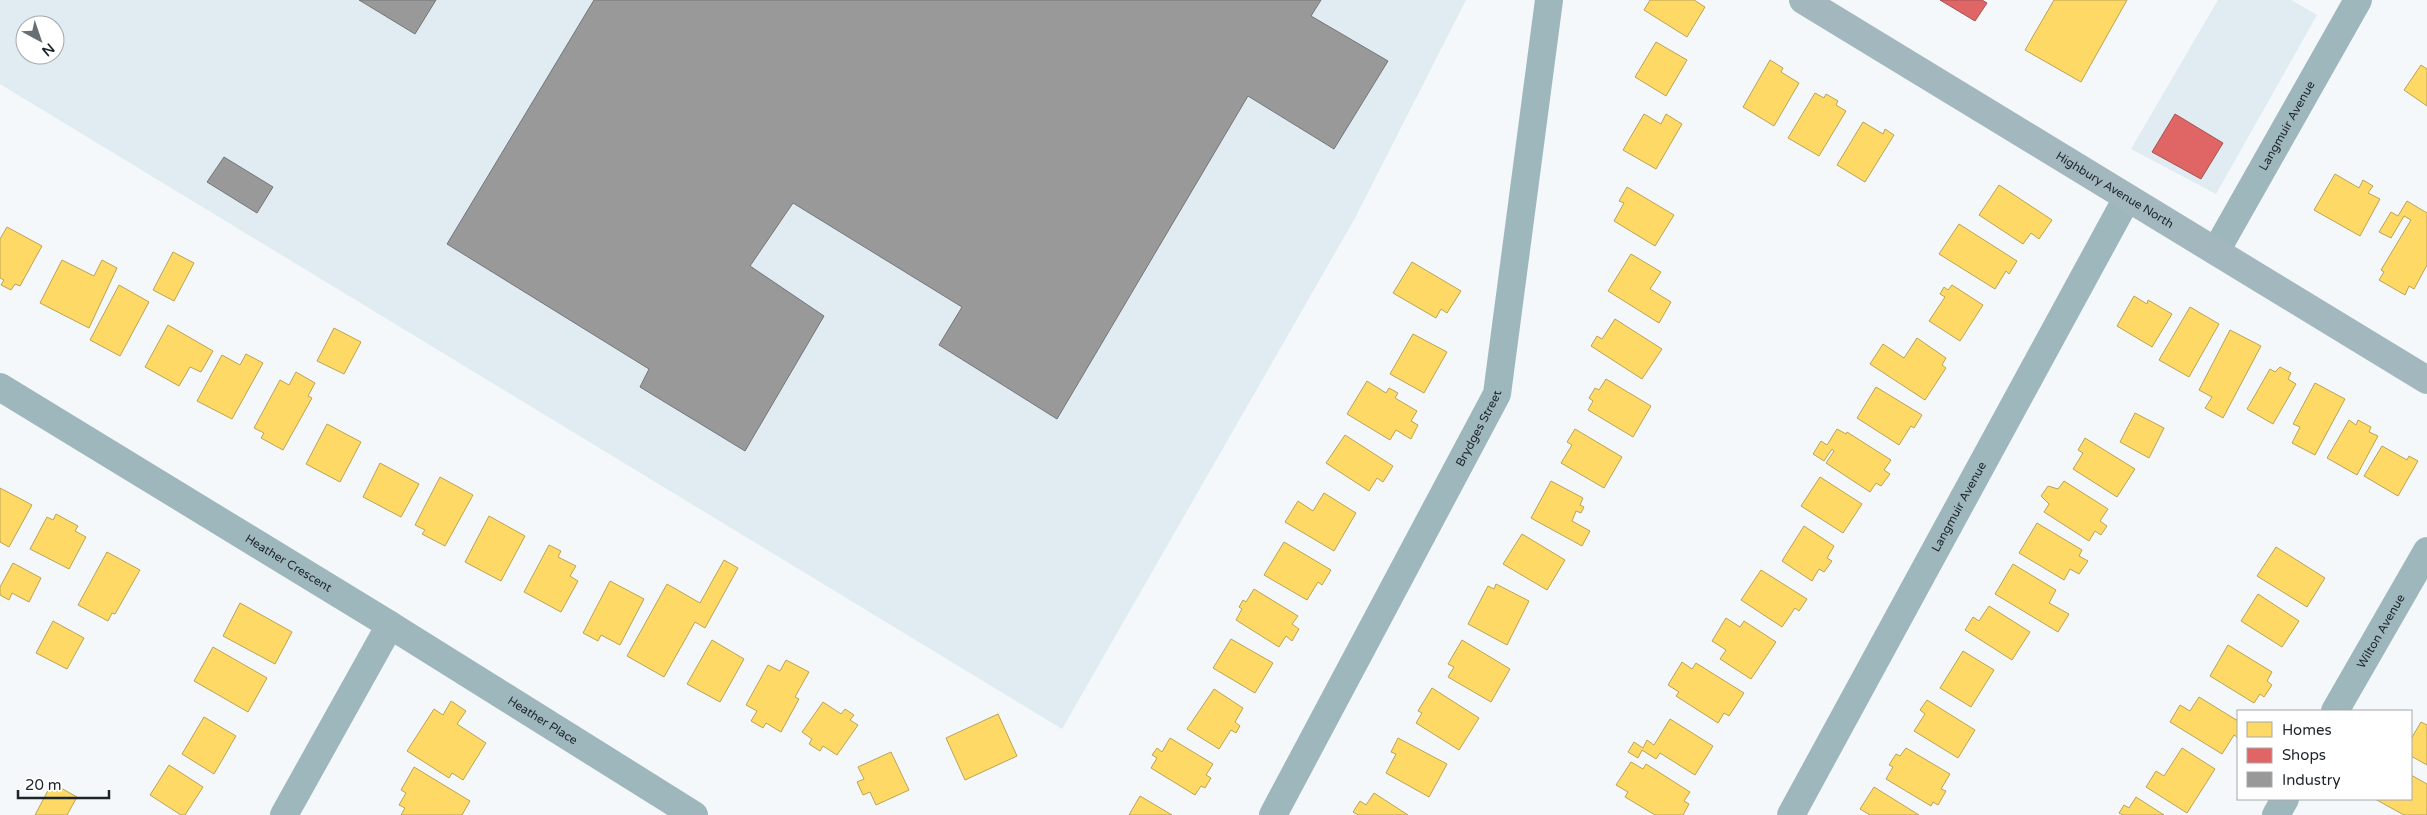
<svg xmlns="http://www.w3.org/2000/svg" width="2427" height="815" viewBox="0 0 2427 815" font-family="'Varela Round',sans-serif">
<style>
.built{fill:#e0ebf2;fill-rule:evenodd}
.homes{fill:#ffd966;stroke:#bba354}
.shops{fill:#e06666;stroke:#a65254}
.industry{fill:#999;stroke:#747678}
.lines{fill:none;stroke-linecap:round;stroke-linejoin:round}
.minor{stroke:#9db7bc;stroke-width:28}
.major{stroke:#a2b8be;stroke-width:28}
.labels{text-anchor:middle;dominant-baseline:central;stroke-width:5;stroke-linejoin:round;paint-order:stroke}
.street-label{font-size:12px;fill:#1d252b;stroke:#fff}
</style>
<rect width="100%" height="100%" fill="#f4f8fa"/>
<!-- built -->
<path class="built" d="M 0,0 L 1466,0 L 1355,218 L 1062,729 L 0,84 ZM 25,25 L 55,25 L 55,55 L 25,55 Z
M 2218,0 L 2291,0 L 2317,15 L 2216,194 L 2131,149 Z"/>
<!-- homes -->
<path class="homes" d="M 1650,0 L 1694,0 L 1705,7 L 1687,37 L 1644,10 Z
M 2054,0 L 2127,0 L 2081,82 L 2025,50 Z
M 1656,42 L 1687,60 L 1666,96 L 1635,77 Z
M 1770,60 L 1783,68 L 1781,72 L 1799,83 L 1774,126 L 1743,107 Z
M 2421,65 L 2427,69 L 2427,106 L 2404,90 Z
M 1815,93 L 1824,98 L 1826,94 L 1838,101 L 1836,105 L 1846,111 L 1819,156 L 1788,138 Z
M 1644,114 L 1661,124 L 1666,114 L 1682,124 L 1656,169 L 1623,150 Z
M 1863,122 L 1883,134 L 1885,129 L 1894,135 L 1865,182 L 1837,165 Z
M 2335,174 L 2359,188 L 2363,180 L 2373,186 L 2368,193 L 2380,199 L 2360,236 L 2314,210 Z
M 1999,185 L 2052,220 L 2039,239 L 2031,233 L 2023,244 L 1979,215 Z
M 1627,187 L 1674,215 L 1655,246 L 1614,221 L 1624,203 L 1619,201 Z
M 2407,201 L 2427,213 L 2427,265 L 2414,289 L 2409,286 L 2405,295 L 2379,280 L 2384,272 L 2381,270 L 2411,220 L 2404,216 L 2391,238 L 2379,232 L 2391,212 L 2398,216 Z
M 1959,224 L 2017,261 L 2009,274 L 2006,271 L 1995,289 L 1939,254 Z
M 7,227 L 42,246 L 20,286 L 15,284 L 11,290 L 1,285 L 4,280 L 0,278 L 0,239 Z
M 173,252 L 194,263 L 174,301 L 153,290 Z
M 1631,254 L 1661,272 L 1650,289 L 1671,302 L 1659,323 L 1608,291 Z
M 62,260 L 94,276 L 102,260 L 117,268 L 89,328 L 40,303 Z
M 1412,262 L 1461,291 L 1447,313 L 1441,309 L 1436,318 L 1393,293 Z
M 119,285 L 149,302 L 120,356 L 90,340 Z
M 1952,285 L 1983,305 L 1960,341 L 1929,321 L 1945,297 L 1940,294 L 1944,287 L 1948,290 Z
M 2134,296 L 2147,304 L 2148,300 L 2172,314 L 2152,347 L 2117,326 Z
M 2190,307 L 2219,324 L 2189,377 L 2159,360 Z
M 1615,319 L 1662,349 L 1642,379 L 1591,346 L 1597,336 L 1602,339 Z
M 168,325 L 213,351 L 201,372 L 190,367 L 179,386 L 145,367 Z
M 334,328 L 361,342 L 344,374 L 317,361 Z
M 2230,330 L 2261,346 L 2223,418 L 2205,408 L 2212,397 L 2199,390 Z
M 1413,334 L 1447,352 L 1424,393 L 1390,374 Z
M 1917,338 L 1946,358 L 1942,365 L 1946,368 L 1925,400 L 1870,364 L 1883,344 L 1904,358 Z
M 246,354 L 263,363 L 232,419 L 197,401 L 222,355 L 240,365 Z
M 2280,367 L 2291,373 L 2288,379 L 2296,384 L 2273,424 L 2247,409 L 2270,369 L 2275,372 Z
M 296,372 L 315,383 L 308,396 L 312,398 L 283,450 L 261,438 L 264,433 L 254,428 L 280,380 L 289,385 Z
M 1606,379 L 1651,406 L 1633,437 L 1588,410 L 1593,401 L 1589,398 L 1595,388 L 1599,390 Z
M 1367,381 L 1386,393 L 1389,388 L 1398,393 L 1395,398 L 1417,411 L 1411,421 L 1418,425 L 1411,439 L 1396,430 L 1390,440 L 1347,414 Z
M 2315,383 L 2345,399 L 2315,455 L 2292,443 L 2300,427 L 2293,424 Z
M 1876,387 L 1922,415 L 1914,428 L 1911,426 L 1899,445 L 1857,418 Z
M 2135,413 L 2164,428 L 2149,458 L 2120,442 Z
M 2349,420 L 2356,425 L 2358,420 L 2371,427 L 2369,432 L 2378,436 L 2357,475 L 2327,458 Z
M 327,424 L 361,442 L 340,482 L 306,464 Z
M 1575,429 L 1622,457 L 1604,488 L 1561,463 L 1572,445 L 1567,442 Z
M 1837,429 L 1846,434 L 1847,432 L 1891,460 L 1884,470 L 1890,474 L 1881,486 L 1876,483 L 1870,492 L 1826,463 L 1834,451 L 1832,449 L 1824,461 L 1813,454 L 1821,441 L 1827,445 Z
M 1345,435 L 1393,466 L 1383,482 L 1377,478 L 1369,491 L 1326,463 Z
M 2085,438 L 2135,469 L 2117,497 L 2073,469 L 2083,453 L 2078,450 Z
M 2382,446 L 2407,460 L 2409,456 L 2418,461 L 2398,496 L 2364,476 Z
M 380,463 L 419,484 L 401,517 L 363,497 Z
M 440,477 L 473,495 L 445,546 L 422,534 L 425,530 L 415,525 Z
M 1820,477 L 1862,504 L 1843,533 L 1801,506 Z
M 1551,481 L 1583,498 L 1580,505 L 1584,507 L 1581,513 L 1576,511 L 1572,521 L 1590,531 L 1582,546 L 1531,518 Z
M 2064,481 L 2108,509 L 2100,521 L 2107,526 L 2101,535 L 2095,531 L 2089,541 L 2044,512 L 2049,504 L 2041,496 L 2048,486 L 2058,489 Z
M 0,488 L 32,505 L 9,547 L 0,542 Z
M 1324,493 L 1356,513 L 1334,551 L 1285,522 L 1298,501 L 1313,511 Z
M 56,514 L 78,526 L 75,531 L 86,537 L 69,569 L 30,549 L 47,517 L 53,520 Z
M 489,516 L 525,536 L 501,581 L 465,562 Z
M 2037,523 L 2082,550 L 2079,556 L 2088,561 L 2079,574 L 2070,569 L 2064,580 L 2019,553 Z
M 1804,526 L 1834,546 L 1827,558 L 1832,561 L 1824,572 L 1819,569 L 1812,581 L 1782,561 Z
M 1522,534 L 1565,560 L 1547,590 L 1503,564 Z
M 1284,542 L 1331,570 L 1322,585 L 1318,582 L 1307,600 L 1264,575 Z
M 549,545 L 561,551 L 558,557 L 576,566 L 570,576 L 578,581 L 561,612 L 524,592 Z
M 2276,547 L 2325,578 L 2307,607 L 2257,576 Z
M 107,552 L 140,570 L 115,614 L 112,613 L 108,621 L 78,605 Z
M 724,560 L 738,568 L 705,628 L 695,622 L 664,677 L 627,656 L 667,584 L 700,603 Z
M 13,563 L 41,578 L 29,602 L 12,593 L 9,600 L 0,595 L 0,587 Z
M 2013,564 L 2056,590 L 2049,603 L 2069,614 L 2058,632 L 1995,594 Z
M 1761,570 L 1807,599 L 1799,611 L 1795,608 L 1782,627 L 1741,600 Z
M 610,581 L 644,599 L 620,645 L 601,635 L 598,641 L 583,633 Z
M 1496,584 L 1529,601 L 1507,645 L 1468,624 L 1488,586 L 1494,589 Z
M 1254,589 L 1298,616 L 1292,624 L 1299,629 L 1292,641 L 1286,636 L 1279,647 L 1236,620 L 1242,609 L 1239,607 L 1243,600 L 1246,602 Z
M 2258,594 L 2299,621 L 2282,647 L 2241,621 Z
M 240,603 L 292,632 L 275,664 L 223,636 Z
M 1989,606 L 2030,632 L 2012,660 L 1965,630 L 1973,617 L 1979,621 Z
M 1726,618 L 1740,627 L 1744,621 L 1776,642 L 1751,679 L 1720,659 L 1726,650 L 1712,641 Z
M 53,621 L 84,638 L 67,669 L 36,653 Z
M 1231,639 L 1273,663 L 1255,693 L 1213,668 Z
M 712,640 L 744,659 L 720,702 L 687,684 Z
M 1462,640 L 1510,669 L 1491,702 L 1448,677 L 1454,667 L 1448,664 Z
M 2228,645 L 2272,672 L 2267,681 L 2272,685 L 2264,697 L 2260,694 L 2254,703 L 2210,676 Z
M 213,647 L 267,678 L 248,712 L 194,681 Z
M 1963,651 L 1994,670 L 1971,707 L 1940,688 Z
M 786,660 L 809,672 L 795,697 L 799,699 L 781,732 L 766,723 L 763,728 L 751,721 L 757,711 L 746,705 L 768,665 L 780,671 Z
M 1682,662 L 1692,669 L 1696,663 L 1744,693 L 1729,716 L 1724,713 L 1718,723 L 1676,696 L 1679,692 L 1668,685 Z
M 1432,688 L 1479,718 L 1459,750 L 1416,723 L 1422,713 L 1418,711 Z
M 1214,689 L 1243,708 L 1235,722 L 1240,726 L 1236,733 L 1231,730 L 1219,749 L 1187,729 Z
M 2199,697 L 2238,721 L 2238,738 L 2234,735 L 2222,754 L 2170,722 L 2180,705 L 2190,711 Z
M 1927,700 L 1975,730 L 1958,758 L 1914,731 L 1925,714 L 1920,710 Z
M 451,701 L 466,711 L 457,724 L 486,743 L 463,780 L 452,773 L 449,778 L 407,751 L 434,709 L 443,715 Z
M 823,702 L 841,714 L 845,709 L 854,715 L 850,720 L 858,725 L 837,755 L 823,746 L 820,751 L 809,744 L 812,739 L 802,732 Z
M 998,714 L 1017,756 L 965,780 L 946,738 Z
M 204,717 L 236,736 L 214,774 L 182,754 Z
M 1670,719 L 1713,746 L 1695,775 L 1660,753 L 1656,759 L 1642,750 L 1638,758 L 1628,752 L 1634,742 L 1643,748 L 1647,740 L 1654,745 Z
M 2421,722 L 2427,725 L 2427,765 L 2411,756 L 2411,739 Z
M 1170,738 L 1213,764 L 1206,775 L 1211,778 L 1205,788 L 1201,786 L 1195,795 L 1151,768 L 1157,758 L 1152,755 L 1157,748 L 1162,752 Z
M 1398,738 L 1447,764 L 1429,797 L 1386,773 L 1396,754 L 1391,752 Z
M 1906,748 L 1950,774 L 1941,789 L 1946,791 L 1938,805 L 1933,802 L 1931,806 L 1886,779 L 1893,767 L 1889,765 L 1896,754 L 1900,756 Z
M 2182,748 L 2215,769 L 2187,813 L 2146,787 L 2156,771 L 2164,776 Z
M 891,752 L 909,790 L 876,805 L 870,792 L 863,795 L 857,782 L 864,779 L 858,767 Z
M 1631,762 L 1643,769 L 1646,764 L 1690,792 L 1684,801 L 1689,804 L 1683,815 L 1655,815 L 1625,797 L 1628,792 L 1616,785 Z
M 169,765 L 203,787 L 185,815 L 181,815 L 150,795 Z
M 414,767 L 470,801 L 462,815 L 401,815 L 405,808 L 399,805 L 406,793 L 401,790 Z
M 2411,775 L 2427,784 L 2427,815 L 2404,815 L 2375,799 L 2411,799 Z
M 52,783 L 77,797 L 67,815 L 35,815 Z
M 1874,787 L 1919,815 L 1870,815 L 1860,809 Z
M 1374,793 L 1408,815 L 1358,815 L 1353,812 L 1360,801 L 1366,805 Z
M 1140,796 L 1172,815 L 1129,815 Z
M 2136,797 L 2164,815 L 2123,815 L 2119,813 L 2124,805 L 2129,808 Z"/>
<!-- shops -->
<path class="shops" d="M 1940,0 L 1982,0 L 1987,3 L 1975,21 Z
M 2175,114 L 2223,143 L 2201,179 L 2152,152 Z"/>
<!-- industry -->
<path class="industry" d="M 359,0 L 436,0 L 415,34 Z
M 594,0 L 1321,0 L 1311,16 L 1388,61 L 1334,149 L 1248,96 L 1057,419 L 939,345 L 962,307 L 793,203 L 750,266 L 824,316 L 745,451 L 640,387 L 649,369 L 447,244 Z
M 224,157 L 273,187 L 257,213 L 207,182 Z"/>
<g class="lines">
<!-- minor -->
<g class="minor">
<path id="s1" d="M 2216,251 L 2358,0"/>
<path id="s2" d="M 0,387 L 390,625 L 284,815"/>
<path id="s3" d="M 390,625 L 694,815"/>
<path id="s4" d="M 2335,711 L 2427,551"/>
<path id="s5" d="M 1273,815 L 1497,394 L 1549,0"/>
<path id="s6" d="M 1791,815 L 2127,198"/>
<path d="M 2276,815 L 2285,799"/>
</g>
<!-- major -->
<path class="major" id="s7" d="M 1803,0 L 2427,380"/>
</g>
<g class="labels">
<!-- street labels -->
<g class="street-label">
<text stroke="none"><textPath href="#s1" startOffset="144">Langmuir Avenue</textPath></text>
<text stroke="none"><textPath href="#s7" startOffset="365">Highbury Avenue North</textPath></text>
<text stroke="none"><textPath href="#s5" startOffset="438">Brydges Street</textPath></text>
<text stroke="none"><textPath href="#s6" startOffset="351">Langmuir Avenue</textPath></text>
<text stroke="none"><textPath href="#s2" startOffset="338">Heather Crescent</textPath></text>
<text stroke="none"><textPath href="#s4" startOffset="92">Wilton Avenue</textPath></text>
<text stroke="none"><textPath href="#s3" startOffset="180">Heather Place</textPath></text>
</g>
</g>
<!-- legend -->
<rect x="2237" y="710" width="175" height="90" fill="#ffffff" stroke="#a5a8aa"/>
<rect x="2247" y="722" width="25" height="15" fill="#ffd966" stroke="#a5a8aa"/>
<text x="2282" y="735" font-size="15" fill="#1d252b">Homes</text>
<rect x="2247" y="748" width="25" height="15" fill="#e06666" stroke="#a5a8aa"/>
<text x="2282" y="760" font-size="15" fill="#1d252b">Shops</text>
<rect x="2247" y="772" width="25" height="15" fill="#999999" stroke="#a5a8aa"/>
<text x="2282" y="785" font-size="15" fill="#1d252b">Industry</text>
<!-- north arrow -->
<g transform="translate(40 40) rotate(140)"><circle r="24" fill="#ffffff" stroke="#a5a8aa"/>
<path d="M0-4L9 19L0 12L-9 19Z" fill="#686f73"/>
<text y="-8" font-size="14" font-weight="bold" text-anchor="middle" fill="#1d252b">N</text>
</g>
<!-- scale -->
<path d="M18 790v8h91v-8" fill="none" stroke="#1d252b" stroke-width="2.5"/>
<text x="25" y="790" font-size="15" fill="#1d252b" stroke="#ffffff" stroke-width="4" paint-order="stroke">20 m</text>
</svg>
